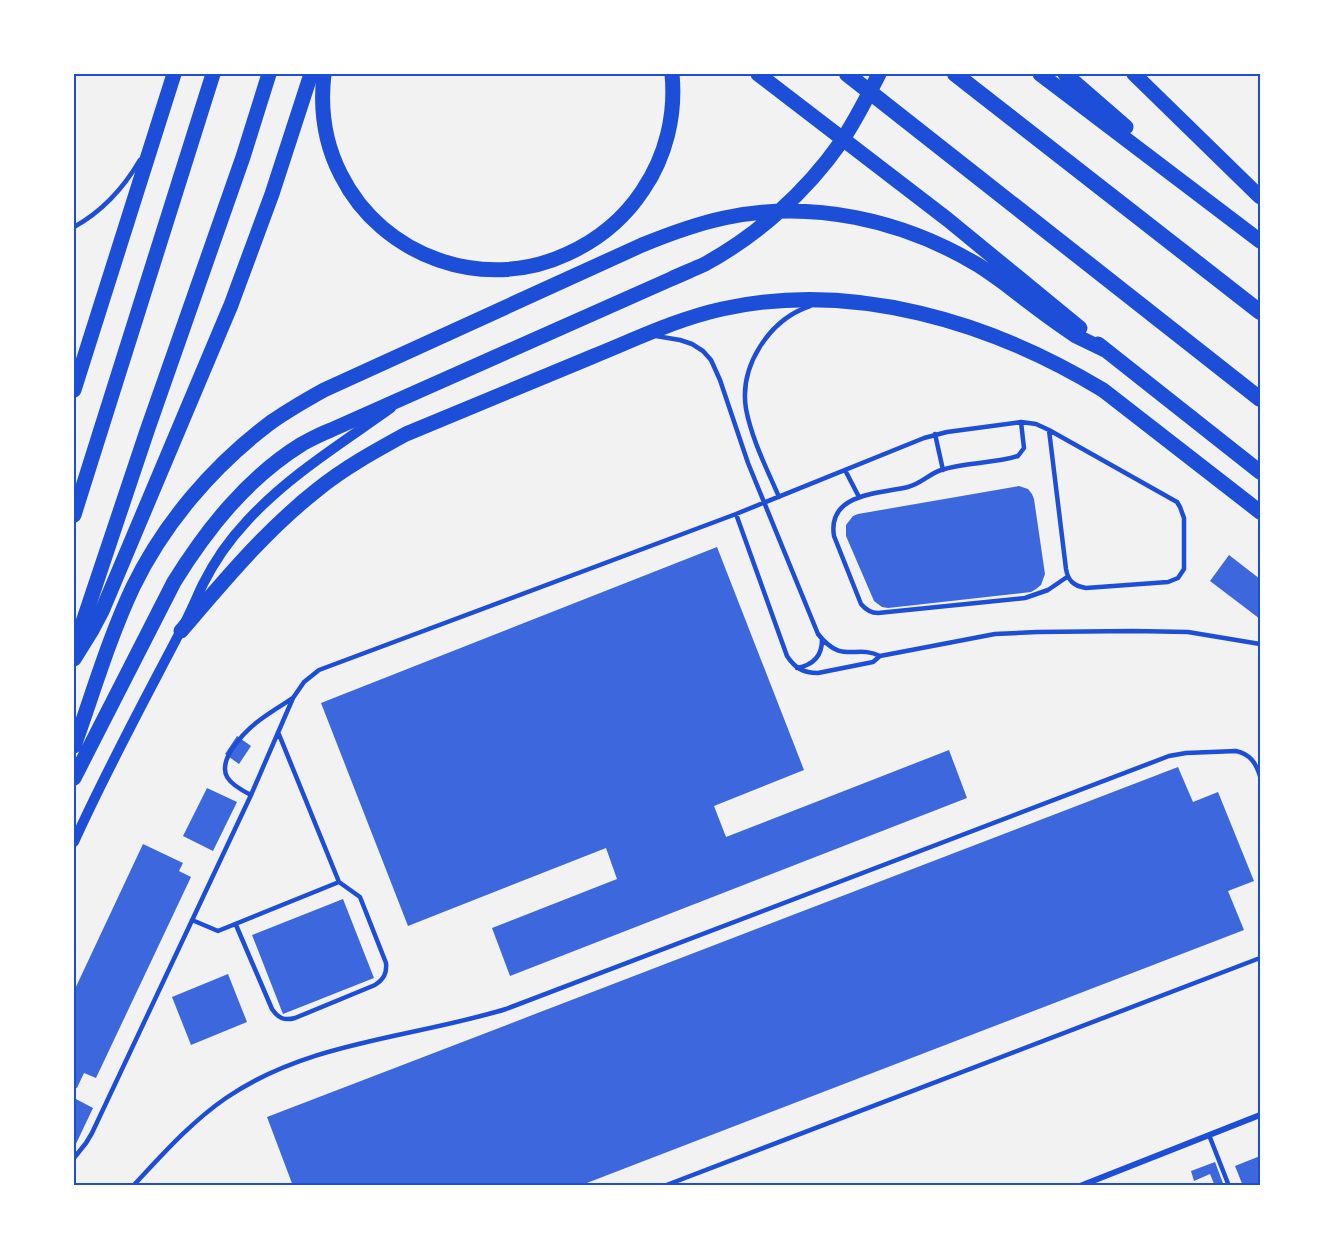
<svg xmlns="http://www.w3.org/2000/svg" width="1334" height="1259" viewBox="0 0 1334 1259" font-family="'Titillium Web',sans-serif">
<style>
.building{fill:#3d67dc}
.lines{fill:none;stroke-linecap:round;stroke-linejoin:round}
.service{stroke:#1d4ed8;stroke-width:4.5}
.minor{stroke:#1d4ed8;stroke-width:6}
.tertiary{stroke:#1d4ed8;stroke-width:10}
.primary{stroke:#1d4ed8;stroke-width:15}
.trunk{stroke:#1d4ed8;stroke-width:15}
.motorway{stroke:#1d4ed8;stroke-width:16}
.neatline{fill:none;stroke:#1d4ed8;stroke-width:2}
</style>
<rect width="100%" height="100%" fill="#f2f2f2"/>
<!-- building -->
<path class="building" d="M 1019,486 L 1028,489 L 1032,494 L 1034,499 L 1045,574 L 1041,585 L 1036,589 L 1031,592 L 888,608 L 882,607 L 874,601 L 846,536 L 846,525 L 853,516 L 858,514 Z
M 717,547 L 804,770 L 714,806 L 726,837 L 949,750 L 967,798 L 510,976 L 492,928 L 617,879 L 606,848 L 408,926 L 321,703 Z
M 1229,555 L 1260,579 L 1260,619 L 1210,581 Z
M 237,736 L 251,746 L 239,764 L 225,754 Z
M 1178,767 L 1193,802 L 1218,792 L 1254,881 L 1228,891 L 1244,930 L 579,1186 L 293,1186 L 267,1117 Z
M 207,788 L 237,802 L 213,851 L 183,836 Z
M 143,844 L 183,863 L 179,871 L 191,877 L 96,1078 L 84,1073 L 77,1088 L 74,1087 L 74,991 Z
M 343,899 L 374,978 L 283,1014 L 252,935 Z
M 228,974 L 247,1022 L 191,1045 L 172,997 Z
M 74,1098 L 93,1108 L 74,1148 Z
M 1260,1156 L 1260,1186 L 1243,1186 L 1235,1166 Z
M 1215,1162 L 1224,1186 L 1215,1186 L 1210,1174 L 1194,1181 L 1191,1171 Z"/>
<g class="lines">
<!-- service -->
<path class="service" d="M 74,227 C 103,211 123,189 140,160
M 656,336 L 680,340 L 692,344 L 703,351 L 711,360 L 720,380 L 748,463 L 818,634 C 842,665 856,644 880,656
M 1021,422 L 1024,448 L 1018,456 C 993,464 966,462 941,470 C 929,474 921,484 908,487 C 879,494 827,493 834,536 L 861,604 C 866,610 871,613 878,613 L 1025,598 L 1048,590 L 1067,577
M 1049,430 L 1177,502 L 1180,507 L 1184,518 L 1184,569 L 1178,578 L 1168,582 L 1086,588 C 1074,586 1068,581 1066,569 Z
M 935,434 L 943,470
M 845,470 L 859,497
M 779,497 C 767,469 752,440 746,409 C 739,366 769,320 810,306
M 736,514 L 787,656 C 795,668 803,673 818,673 L 873,662 L 880,656 L 995,634 L 1037,632 L 1133,631 L 1188,632 L 1260,644
M 797,668 C 813,665 822,656 822,640
M 251,795 C 229,784 216,774 232,749 C 249,724 268,714 293,698
M 192,920 L 218,931 L 339,882
M 236,925 L 272,1009 C 278,1018 284,1021 295,1018 L 375,985 C 384,979 387,973 386,963 L 360,897 L 339,882 L 278,732
M 1209,1135 L 1229,1186
M 74,1158 L 86,1143 L 92,1133 L 251,795 L 293,698 L 304,682 L 319,670 L 736,514 L 924,438 L 947,432 L 1021,422 L 1036,424 L 1049,430
M 133,1186 C 162,1155 191,1122 226,1098 C 309,1041 412,1038 506,1009 L 1169,756 L 1186,753 L 1236,751 C 1250,754 1256,763 1260,776
M 664,1186 L 1260,958"/>
<!-- minor -->
<path class="minor" d="M 1080,1186 L 1260,1115"/>
<!-- tertiary -->
<path class="tertiary" d="M 74,842 C 106,771 143,703 179,634 C 188,618 195,601 203,584 C 214,562 230,539 247,521 C 288,476 342,443 391,408"/>
<!-- primary -->
<path class="primary" d="M 74,390 L 174,74
M 74,659 L 92,630 L 102,611 L 231,305 L 272,194 L 311,74"/>
<!-- trunk -->
<path class="trunk" d="M 324,74 C 320,108 325,144 341,175 C 382,257 484,293 567,254 C 598,240 624,219 643,190 C 666,156 676,115 672,74
M 758,74 L 947,219 L 1080,328
M 1040,74 L 1260,241
M 1065,74 L 1126,127
M 1134,74 L 1260,197
M 1098,344 L 1260,472
M 74,515 L 213,74
M 181,631 C 223,582 265,531 317,490 C 344,468 375,451 406,434 C 469,408 532,382 594,356 C 636,339 677,319 722,309 C 853,280 991,322 1103,390 L 1260,512
M 74,649 L 147,431 L 243,157 L 269,74
M 74,746 C 93,693 109,638 133,587 C 164,523 213,466 270,423 C 287,411 306,400 324,390 L 642,245 C 669,234 696,224 724,218 C 811,199 903,220 978,265 C 988,271 998,279 1008,286 C 1026,300 1044,314 1063,327 L 1076,336 L 1105,350
M 74,778 L 174,582 C 207,529 247,478 302,444 C 311,439 321,434 331,430 L 671,279 C 682,274 694,269 705,264 C 758,235 806,192 841,142 C 856,120 867,97 879,74"/>
<!-- motorway -->
<path class="motorway" d="M 847,74 L 1260,399
M 955,74 L 1260,312"/>
</g>
<!-- border -->
<rect width="1334" height="1259" fill="none" stroke="#ffffff" stroke-width="150"/>
<rect x="75" y="75" width="1184" height="1109" class="neatline"/>
</svg>
